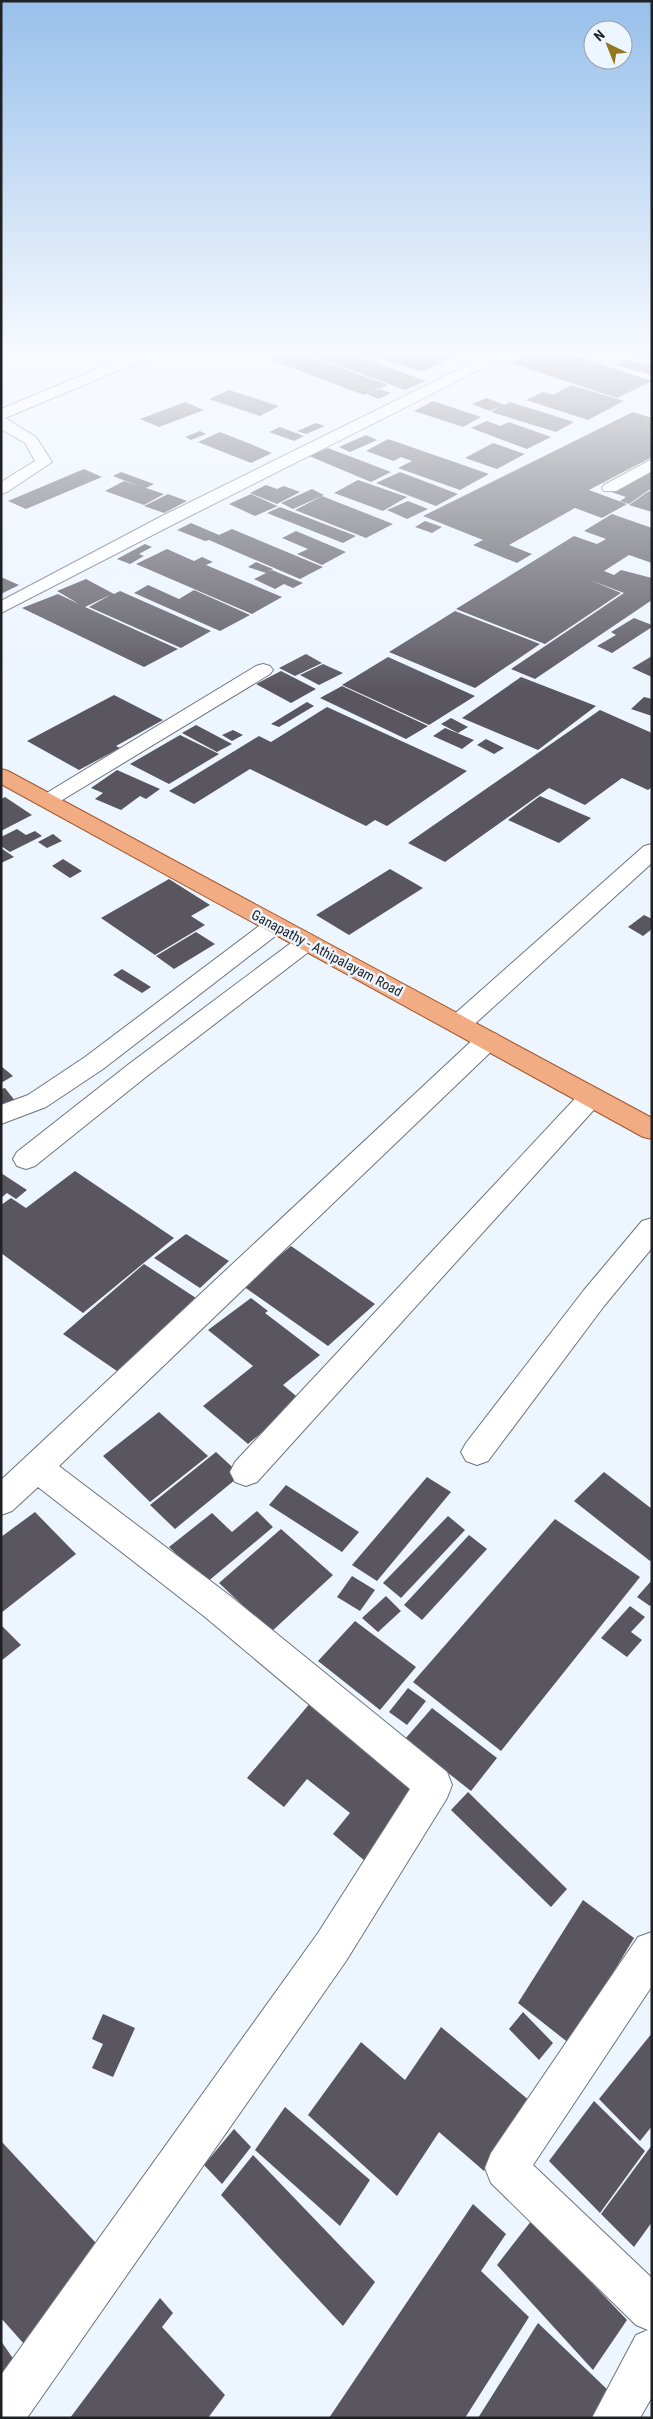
<svg xmlns="http://www.w3.org/2000/svg" width="653" height="2419" viewBox="0 0 653 2419" font-family="'Roboto Condensed',sans-serif">
<style>
.building{fill:#595660}
.lines{fill:none;stroke-linecap:round;stroke-linejoin:round}
.minor-casing{stroke:#6e747d;stroke-width:2}
.major-casing{stroke:#a2572d;stroke-width:2}
.minor{fill:#fff;fill-rule:evenodd}
.major{fill:#f1ac84;fill-rule:evenodd}
.labels{text-anchor:middle;dominant-baseline:central;stroke-width:5;stroke-linejoin:round;paint-order:stroke}
.street-label{font-size:14px;fill:#1f2125;stroke:#edf5ff}
</style>
<rect width="100%" height="100%" fill="#edf5ff"/>
<!-- building -->
<path class="building" d="M 295,351 L 388,385 L 364,395 L 271,360 Z
M 299,351 L 343,351 L 426,381 L 405,390 Z
M 356,351 L 446,351 L 458,354 L 422,372 Z
M 535,351 L 566,353 L 652,381 L 617,398 L 510,363 L 518,359 L 535,364 L 518,358 Z
M 574,351 L 606,351 L 601,353 L 595,352 L 587,355 Z
M 624,351 L 652,351 L 652,360 Z
M 626,359 L 643,364 L 652,362 L 652,375 L 615,365 Z
M 571,385 L 624,401 L 588,420 L 526,400 L 543,392 L 553,395 Z
M 380,389 L 391,393 L 378,399 L 367,394 Z
M 229,390 L 279,406 L 260,416 L 209,399 Z
M 486,398 L 505,405 L 510,402 L 574,422 L 556,432 L 491,412 L 503,405 L 490,411 L 472,404 Z
M 433,401 L 481,417 L 463,427 L 414,411 Z
M 185,402 L 204,410 L 159,427 L 140,419 Z
M 633,412 L 652,418 L 652,457 L 589,490 L 627,504 L 602,518 L 575,508 L 509,545 L 532,554 L 517,563 L 473,545 L 483,540 L 423,516 Z
M 487,421 L 500,426 L 509,422 L 551,437 L 527,449 L 471,428 Z
M 316,423 L 325,426 L 306,434 L 297,431 Z
M 280,427 L 304,436 L 294,441 L 269,432 Z
M 200,431 L 206,434 L 191,440 L 185,437 Z
M 220,432 L 253,445 L 272,453 L 251,463 L 198,442 Z
M 366,435 L 377,440 L 350,452 L 339,447 Z
M 388,439 L 489,474 L 460,490 L 398,468 L 412,461 L 401,457 L 394,461 L 366,451 Z
M 493,443 L 525,454 L 497,469 L 465,458 Z
M 328,448 L 391,472 L 371,482 L 309,456 Z
M 649,466 L 652,467 L 652,490 L 649,490 L 629,504 L 620,501 L 626,497 L 611,492 Z
M 84,469 L 102,477 L 26,509 L 8,501 Z
M 121,472 L 154,484 L 146,488 L 164,494 L 144,505 L 105,491 L 124,481 L 141,487 L 113,476 Z
M 400,472 L 458,494 L 436,506 L 376,483 Z
M 358,480 L 407,497 L 383,511 L 334,493 Z
M 266,485 L 277,489 L 284,486 L 300,492 L 277,504 L 250,493 Z
M 312,489 L 324,495 L 293,509 L 281,503 Z
M 649,491 L 652,492 L 652,512 L 629,505 Z
M 168,494 L 187,501 L 164,513 L 144,506 Z
M 251,494 L 275,505 L 278,506 L 255,516 L 229,504 Z
M 322,496 L 393,524 L 366,538 L 295,510 Z
M 408,501 L 428,509 L 407,519 L 387,510 Z
M 280,507 L 356,536 L 343,543 L 267,513 Z
M 612,514 L 652,528 L 652,563 L 629,555 L 604,571 L 614,575 L 621,570 L 652,578 L 652,600 L 535,679 L 511,669 L 624,593 L 590,580 L 621,593 L 545,644 L 456,609 L 574,536 L 597,544 L 606,539 L 584,531 Z
M 425,521 L 442,527 L 432,533 L 415,527 Z
M 191,523 L 219,535 L 232,529 L 323,567 L 300,579 L 209,540 L 205,541 L 177,530 Z
M 296,531 L 346,552 L 322,565 L 297,554 L 308,549 L 282,538 Z
M 145,544 L 152,547 L 139,554 L 144,556 L 130,564 L 117,559 Z
M 167,549 L 194,561 L 202,557 L 213,562 L 206,565 L 282,597 L 252,614 L 136,564 Z
M 256,562 L 273,569 L 267,572 L 272,570 L 303,583 L 293,588 L 284,584 L 275,589 L 254,579 L 266,573 L 248,567 Z
M 1,577 L 19,585 L 1,594 Z
M 86,579 L 114,594 L 120,591 L 211,631 L 181,648 L 89,607 L 112,594 L 85,607 L 178,649 L 144,667 L 22,608 L 58,594 L 79,604 L 57,591 Z
M 148,585 L 179,599 L 194,590 L 250,615 L 220,631 L 134,593 Z
M 455,611 L 540,644 L 475,688 L 389,652 Z
M 634,618 L 652,625 L 652,627 L 612,653 L 597,646 L 616,635 L 611,632 Z
M 306,654 L 322,663 L 295,676 L 279,668 Z
M 652,656 L 652,677 L 632,668 Z
M 388,657 L 475,696 L 429,725 L 342,685 Z
M 323,664 L 343,673 L 319,685 L 300,675 Z
M 281,671 L 316,689 L 291,703 L 256,684 Z
M 521,677 L 596,706 L 538,750 L 462,718 Z
M 342,686 L 428,726 L 406,739 L 320,698 Z
M 114,695 L 163,720 L 116,746 L 120,748 L 79,770 L 27,741 Z
M 644,697 L 652,699 L 652,716 L 631,709 Z
M 307,702 L 314,706 L 279,727 L 271,724 Z
M 327,707 L 467,771 L 387,826 L 375,820 L 366,826 L 250,769 L 194,804 L 169,791 L 259,736 L 271,742 Z
M 600,710 L 652,733 L 652,787 L 648,790 L 622,778 L 585,805 L 549,788 L 445,862 L 408,843 Z
M 451,718 L 468,727 L 458,733 L 441,724 Z
M 196,725 L 232,744 L 217,752 L 182,733 Z
M 445,728 L 474,740 L 462,749 L 433,736 Z
M 233,730 L 243,735 L 232,741 L 222,735 Z
M 180,735 L 219,754 L 169,784 L 130,764 Z
M 486,739 L 504,748 L 494,754 L 477,745 Z
M 117,770 L 160,789 L 146,799 L 140,796 L 121,810 L 95,799 L 103,793 L 91,788 Z
M 540,796 L 591,818 L 559,843 L 508,820 Z
M 5,797 L 32,815 L 1,831 L 1,799 Z
M 17,829 L 26,835 L 35,831 L 42,836 L 10,852 L 1,846 L 1,837 Z
M 53,834 L 62,841 L 47,848 L 38,842 Z
M 1,848 L 14,857 L 1,863 Z
M 63,859 L 82,871 L 70,878 L 52,866 Z
M 390,869 L 423,888 L 349,935 L 316,915 Z
M 169,879 L 210,905 L 191,916 L 205,925 L 155,955 L 101,918 Z
M 644,915 L 652,919 L 652,929 L 643,936 L 628,927 Z
M 196,932 L 215,944 L 174,969 L 156,956 Z
M 122,969 L 151,987 L 142,993 L 113,975 Z
M 1,1066 L 13,1076 L 1,1083 Z
M 5,1088 L 16,1102 L 1,1109 L 1,1089 Z
M 75,1171 L 174,1238 L 83,1313 L 1,1253 L 1,1205 L 11,1198 L 26,1208 Z
M 1,1173 L 27,1190 L 16,1199 L 7,1193 L 1,1198 Z
M 186,1234 L 229,1261 L 200,1288 L 154,1258 Z
M 291,1246 L 375,1304 L 328,1346 L 243,1286 Z
M 144,1264 L 196,1298 L 117,1371 L 63,1334 Z
M 251,1298 L 268,1311 L 265,1313 L 320,1355 L 283,1385 L 301,1400 L 248,1444 L 203,1406 L 253,1366 L 208,1330 Z
M 159,1412 L 208,1456 L 150,1502 L 103,1456 Z
M 216,1452 L 241,1475 L 175,1529 L 150,1505 Z
M 604,1472 L 652,1509 L 652,1559 L 650,1561 L 574,1501 Z
M 427,1477 L 451,1492 L 377,1581 L 352,1565 Z
M 286,1485 L 359,1532 L 342,1552 L 269,1505 Z
M 257,1511 L 273,1527 L 206,1583 L 169,1547 L 212,1513 L 232,1532 Z
M 35,1512 L 76,1554 L 1,1613 L 1,1537 Z
M 448,1516 L 465,1530 L 401,1598 L 383,1583 Z
M 555,1519 L 640,1577 L 501,1751 L 413,1682 Z
M 281,1529 L 333,1575 L 271,1632 L 219,1583 Z
M 469,1535 L 487,1549 L 422,1620 L 404,1605 Z
M 352,1576 L 375,1590 L 360,1611 L 337,1597 Z
M 652,1580 L 652,1604 L 650,1606 L 637,1597 Z
M 386,1596 L 401,1611 L 378,1632 L 362,1618 Z
M 630,1606 L 645,1617 L 631,1632 L 642,1640 L 627,1657 L 601,1638 Z
M 355,1621 L 416,1667 L 380,1710 L 318,1661 Z
M 1,1625 L 21,1645 L 1,1661 Z
M 408,1688 L 426,1701 L 407,1725 L 389,1712 Z
M 311,1702 L 421,1787 L 365,1861 L 333,1834 L 350,1813 L 307,1779 L 284,1807 L 247,1778 Z
M 432,1708 L 497,1758 L 471,1791 L 405,1739 Z
M 468,1792 L 567,1889 L 551,1907 L 451,1810 Z
M 583,1900 L 634,1938 L 570,2044 L 518,2003 Z
M 523,2012 L 553,2043 L 539,2060 L 509,2029 Z
M 103,2014 L 135,2028 L 113,2077 L 92,2068 L 103,2044 L 92,2039 Z
M 441,2027 L 530,2101 L 484,2171 L 439,2132 L 397,2196 L 308,2115 L 361,2042 L 405,2080 Z
M 652,2033 L 652,2126 L 640,2141 L 599,2099 Z
M 594,2101 L 645,2151 L 600,2213 L 549,2161 Z
M 285,2107 L 370,2180 L 340,2226 L 255,2150 Z
M 234,2129 L 251,2147 L 222,2184 L 204,2165 Z
M 1,2141 L 108,2256 L 32,2353 L 1,2318 Z
M 652,2145 L 652,2222 L 634,2247 L 601,2214 Z
M 253,2155 L 375,2282 L 343,2326 L 221,2195 Z
M 473,2204 L 506,2234 L 481,2271 L 529,2317 L 465,2418 L 329,2418 Z
M 532,2220 L 627,2320 L 593,2370 L 497,2265 Z
M 160,2298 L 173,2313 L 162,2327 L 225,2395 L 208,2418 L 70,2418 Z
M 538,2323 L 611,2393 L 596,2418 L 478,2418 Z
M 1,2341 L 23,2373 L 1,2396 Z"/>
<g class="lines">
<defs>
<path id="minor" d="M 141,351 L 160,351 L 158,354 L 5,418 L 36,437 L 52,462 L 7,492 L 1,494 L 1,482 L 35,461 L 25,443 L 1,429 L 1,409 Z
M 496,351 L 513,351 L 511,354 L 174,524 L 1,613 L 1,601 L 162,516 Z
M 652,459 L 652,471 L 616,491 L 604,491 L 602,488 L 604,485 Z
M 263,664 L 270,666 L 273,670 L 270,674 L 54,805 L 47,807 L 40,805 L 36,801 L 40,797 L 256,666 Z
M 652,844 L 652,863 L 468,1030 L 459,1032 L 450,1030 L 447,1024 L 450,1018 L 644,846 Z
M 275,918 L 283,920 L 287,925 L 283,930 L 103,1069 L 46,1107 L 1,1124 L 1,1105 L 28,1095 L 85,1057 L 267,920 Z
M 307,935 L 315,937 L 319,942 L 315,947 L 147,1076 L 35,1166 L 26,1169 L 17,1166 L 13,1159 L 17,1152 L 129,1064 L 299,937 Z
M 488,1032 L 497,1034 L 500,1040 L 497,1046 L 59,1466 L 229,1595 L 447,1772 L 452,1785 L 447,1798 L 346,1961 L 27,2418 L 1,2418 L 1,2375 L 318,1933 L 410,1789 L 205,1617 L 38,1487 L 12,1511 L 1,1515 L 1,1480 L 479,1034 Z
M 591,1088 L 600,1091 L 604,1097 L 600,1103 L 257,1482 L 246,1486 L 235,1482 L 230,1472 L 235,1462 L 582,1091 Z
M 652,1218 L 652,1248 L 604,1306 L 488,1461 L 477,1465 L 466,1461 L 461,1452 L 466,1443 L 584,1290 L 642,1221 Z
M 652,1932 L 652,1986 L 533,2165 L 652,2278 L 652,2397 L 640,2418 L 592,2418 L 636,2335 L 648,2330 L 636,2325 L 491,2183 L 485,2168 L 491,2153 L 638,1937 Z"/>
<path id="major" d="M 1,769 L 8,771 L 652,1118 L 652,1139 L 643,1137 L 1,784 Z"/>
</defs>
<!-- minor casing -->
<use href="#minor" class="minor-casing"/>
<!-- major casing -->
<use href="#major" class="major-casing"/>
<!-- minor -->
<use href="#minor" class="minor"/>
<!-- major -->
<use href="#major" class="major"/>
</g>
<!-- sky -->
<linearGradient id="sky" x2="0" y2="1"><stop stop-color="#98c0eb"/><stop offset="0.51" stop-color="#f7faff"/><stop offset="1" stop-color="#f7faff" stop-opacity="0"/></linearGradient>
<rect width="653" height="689" fill="url(#sky)"/>
<g class="labels">
<!-- street labels -->
<g class="street-label">
<text transform="translate(327 953) rotate(28)">Ganapathy - Athipalayam Road</text>
</g>
</g>
<!-- border -->
<rect width="653" height="2419" fill="none" stroke="#1f2125" stroke-width="5"/>
<!-- north arrow -->
<g transform="translate(608 45) rotate(317)"><circle r="24" fill="#edf5ff" stroke="#9ba0a8"/>
<path d="M0-4L9 19L0 12L-9 19Z" fill="#94781f"/>
<text y="-8" font-size="14" font-weight="bold" text-anchor="middle" fill="#1f2125">N</text>
</g>
</svg>
